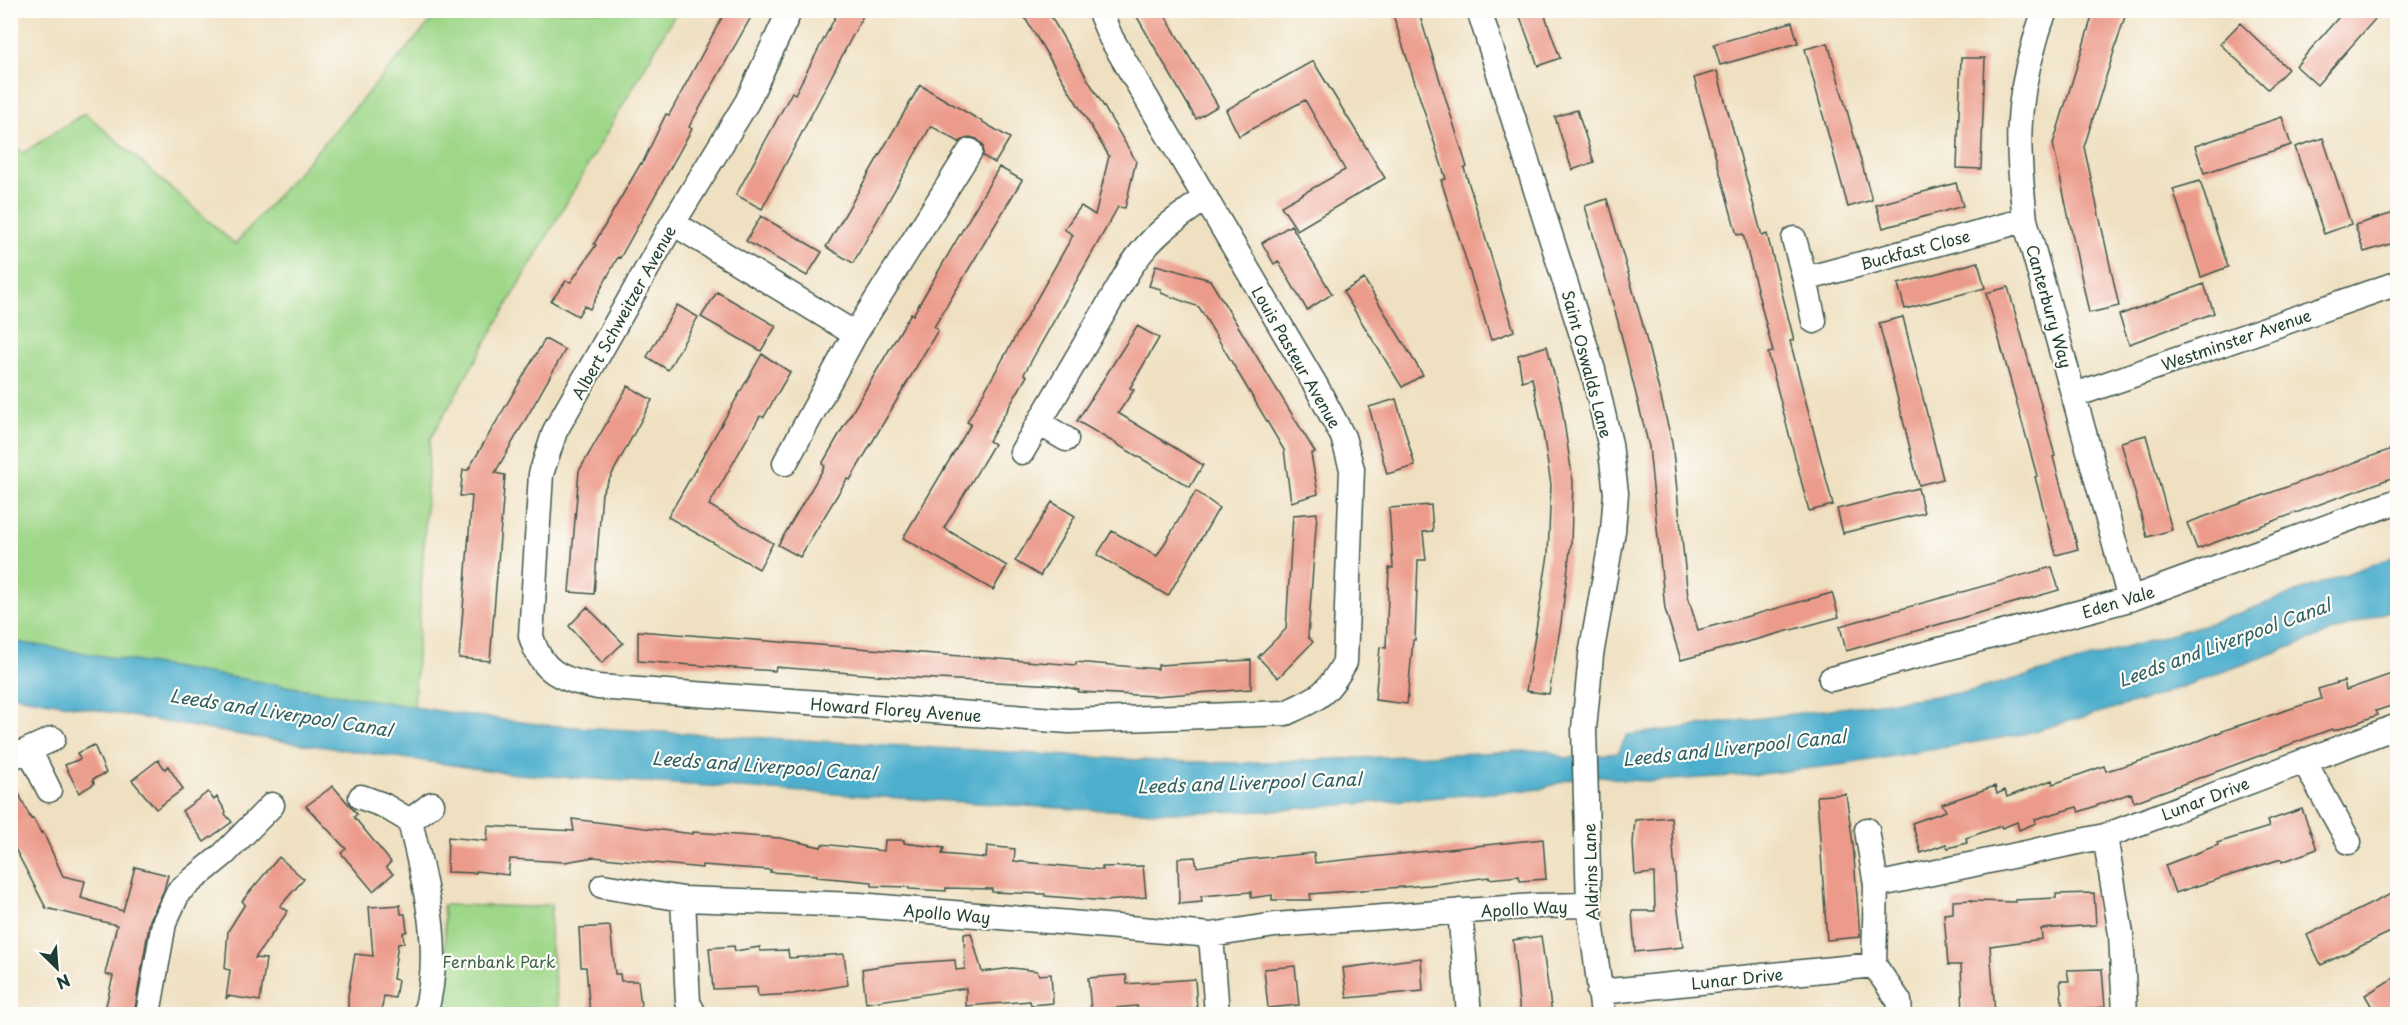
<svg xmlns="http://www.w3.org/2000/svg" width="2408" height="1025" viewBox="0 0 2408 1025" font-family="'Playpen Sans',sans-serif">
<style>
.green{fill:#9fd789;stroke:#5f8a5e;stroke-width:1.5}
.water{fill:#4eafcd;stroke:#367680;stroke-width:1.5}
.building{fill:#ec9b8b}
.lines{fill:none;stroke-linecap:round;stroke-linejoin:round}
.minor-casing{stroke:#3e5549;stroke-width:27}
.minor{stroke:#fff;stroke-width:24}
.labels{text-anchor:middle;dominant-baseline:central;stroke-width:4.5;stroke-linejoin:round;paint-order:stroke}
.street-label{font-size:16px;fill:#1f3d34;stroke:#fdfcf7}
.park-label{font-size:16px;fill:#3f6449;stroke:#fdfcf7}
.water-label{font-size:18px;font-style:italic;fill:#2d5f62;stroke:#fdfcf7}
</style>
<rect width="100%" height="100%" fill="#fdfcf7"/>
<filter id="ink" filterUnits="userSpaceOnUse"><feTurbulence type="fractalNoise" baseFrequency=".0167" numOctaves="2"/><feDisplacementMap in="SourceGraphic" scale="12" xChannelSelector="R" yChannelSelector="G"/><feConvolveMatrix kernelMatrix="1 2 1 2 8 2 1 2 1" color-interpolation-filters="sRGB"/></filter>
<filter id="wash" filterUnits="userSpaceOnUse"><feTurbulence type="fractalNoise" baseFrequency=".008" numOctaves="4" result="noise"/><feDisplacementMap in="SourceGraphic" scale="24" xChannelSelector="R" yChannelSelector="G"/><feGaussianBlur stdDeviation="1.35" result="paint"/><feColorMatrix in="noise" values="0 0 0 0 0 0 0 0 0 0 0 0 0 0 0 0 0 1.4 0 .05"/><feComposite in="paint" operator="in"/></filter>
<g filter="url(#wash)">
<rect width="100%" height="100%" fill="#efe0c1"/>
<!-- green -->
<path class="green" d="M 440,11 L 677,11 L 430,439 L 414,707 L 11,641 L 10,141 L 23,153 L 85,113 L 235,244 Z
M 551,904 L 550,941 L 559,1014 L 436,1014 C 449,978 446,943 443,905 L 535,907 Z"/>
<!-- water -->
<path class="water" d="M 2398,555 L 2397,608 L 2151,698 L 2023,734 L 1847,764 L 1752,775 L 1652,781 L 1624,780 L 1603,776 L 1572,778 L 1541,789 L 1265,811 L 1166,812 L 1076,809 L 516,774 L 247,736 L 11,695 L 10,641 L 452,713 L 544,725 L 1158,761 L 1240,763 L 1546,750 L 1565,758 L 1618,753 L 1627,735 L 1967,692 L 2074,663 L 2220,620 Z"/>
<g id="blocks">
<!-- building -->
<path class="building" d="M 726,10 L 755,10 L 689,127 L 692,129 L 620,258 L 618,257 L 590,309 L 584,306 L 578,316 L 551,301 L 566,281 L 571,282 L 596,245 L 594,244 L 641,163 L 642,164 L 666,114 L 669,115 Z
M 839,10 L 866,10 L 762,209 L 736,195 L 792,92 L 795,94 Z
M 1020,10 L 1047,10 L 1136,161 L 1125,208 L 1118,207 L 1024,374 L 1027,376 L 989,441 L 994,444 L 944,528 L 1007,566 L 993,590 L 903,538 L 971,424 L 967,422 L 1073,235 L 1064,229 L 1081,206 L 1095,215 L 1109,156 Z
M 1133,10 L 1162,10 L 1218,106 L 1196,119 Z
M 1408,10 L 1418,10 L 1467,167 L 1464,168 L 1514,331 L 1491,340 L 1441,180 L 1446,179 L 1393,15 Z
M 1530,10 L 1543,10 L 1560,58 L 1538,66 L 1519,14 Z
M 2094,10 L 2127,10 L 2084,147 L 2119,306 L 2089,313 L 2053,144 Z
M 2345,10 L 2383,10 L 2317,85 L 2296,66 Z
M 1792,22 L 1798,43 L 1720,65 L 1714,44 Z
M 2240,23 L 2288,69 L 2268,89 L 2220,44 Z
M 1828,43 L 1872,200 L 1848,207 L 1805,49 Z
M 1961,58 L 1985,58 L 1981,169 L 1957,168 Z
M 1313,61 L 1385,178 L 1297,230 L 1281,206 L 1345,170 L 1305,100 L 1239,136 L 1226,110 Z
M 1717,71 L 1762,236 L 1767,234 L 1794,340 L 1790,341 L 1833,505 L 1809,511 L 1768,353 L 1773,352 L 1743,234 L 1737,235 L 1694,78 Z
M 920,85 L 1010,138 L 995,163 L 983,156 L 983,145 L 977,139 L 970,137 L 959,142 L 931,126 L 853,263 L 826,247 Z
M 1577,110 L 1594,162 L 1572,170 L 1555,117 Z
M 2282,117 L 2291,145 L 2204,173 L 2195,146 Z
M 2323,138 L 2351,224 L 2324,234 L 2295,147 Z
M 999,167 L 1022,180 L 934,327 L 938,330 L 850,480 L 847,479 L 800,557 L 778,545 L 825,466 L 822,464 L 848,419 L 911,313 L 913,315 Z
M 2200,181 L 2228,267 L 2201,277 L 2173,189 Z
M 1956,183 L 1963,206 L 1883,228 L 1876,205 Z
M 1607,199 L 1642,322 L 1672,442 L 1688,597 L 1698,630 L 1832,593 L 1839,617 L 1681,660 L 1665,609 L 1649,447 L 1618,322 L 1585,206 Z
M 2397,212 L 2397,242 L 2364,252 L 2355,225 Z
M 761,216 L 822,252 L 807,276 L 746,241 Z
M 1291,225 L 1332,294 L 1307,310 L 1278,261 L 1274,264 L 1262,243 Z
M 1978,262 L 1985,288 L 1905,309 L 1898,284 Z
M 1156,265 L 1210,280 L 1315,452 L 1311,454 L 1318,494 L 1291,502 L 1284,450 L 1199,307 L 1161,293 L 1161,289 L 1149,286 Z
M 1364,279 L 1423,375 L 1402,387 L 1343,292 Z
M 2204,284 L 2214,313 L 2129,344 L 2119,315 Z
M 2008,287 L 2048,430 L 2055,456 L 2053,457 L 2078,549 L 2056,555 L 2035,477 L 2037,476 L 2026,436 L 1986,293 Z
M 717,292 L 776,326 L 761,351 L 701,317 Z
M 677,305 L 698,317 L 668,370 L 647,357 Z
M 1903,317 L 1943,479 L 1919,485 L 1879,323 Z
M 1137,326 L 1159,338 L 1130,388 L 1134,390 L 1118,413 L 1203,465 L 1190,487 L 1077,421 Z
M 545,339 L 565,350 L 495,473 L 505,475 L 490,661 L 459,658 L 472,496 L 460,496 L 463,470 L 468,470 Z
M 1547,346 L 1561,402 L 1573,482 L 1571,543 L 1561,623 L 1549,694 L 1526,691 L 1548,555 L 1551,485 L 1542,426 L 1532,378 L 1522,381 L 1518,355 Z
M 762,354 L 790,372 L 764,417 L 760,416 L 709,505 L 773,543 L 759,569 L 668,517 Z
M 628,386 L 652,400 L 602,493 L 594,594 L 569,592 L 579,471 Z
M 1396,399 L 1415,466 L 1387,474 L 1369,407 Z
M 2146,435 L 2172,530 L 2147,537 L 2121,442 Z
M 2397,447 L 2397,476 L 2197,549 L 2187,523 Z
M 1918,488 L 1924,513 L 1843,533 L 1837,509 Z
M 1196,491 L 1219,508 L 1168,596 L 1097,555 L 1112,531 L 1157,556 Z
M 1052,502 L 1075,516 L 1040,576 L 1015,561 Z
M 1431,505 L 1433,531 L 1423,532 L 1426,560 L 1418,560 L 1415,640 L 1413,640 L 1407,704 L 1375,700 L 1380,647 L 1386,648 L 1389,568 L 1393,568 L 1389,508 Z
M 1317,513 L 1308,637 L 1313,642 L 1278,678 L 1258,657 L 1286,629 L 1293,515 Z
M 2052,567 L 2059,590 L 1846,651 L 1840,626 Z
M 587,607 L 623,643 L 602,663 L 569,626 Z
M 638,631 L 1076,665 L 1076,662 L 1158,669 L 1158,665 L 1251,660 L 1251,689 L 1155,696 L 1078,692 L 1079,690 L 1056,685 L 899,677 L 776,667 L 775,671 L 638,661 Z
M 2397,672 L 2397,704 L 2376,711 L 2378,715 L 2333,731 L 2332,729 L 2134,802 L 2131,793 L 2079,812 L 2077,807 L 2035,819 L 2036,823 L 2019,830 L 2017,822 L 2002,828 L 2001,826 L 1966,838 L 1967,843 L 1948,848 L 1946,844 L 1921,853 L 1912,823 L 1946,811 L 1942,804 L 1995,786 L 1997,794 L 2005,790 L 2007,797 L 2052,780 L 2053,784 L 2104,766 L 2106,771 L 2174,751 L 2225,730 L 2321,699 L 2318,689 L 2344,681 L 2346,690 Z
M 94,745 L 106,773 L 93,779 L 94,784 L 79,793 L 65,765 L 80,759 L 77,753 Z
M 158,760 L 165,769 L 168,766 L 183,789 L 156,809 L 132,780 Z
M 10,775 L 31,819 L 33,818 L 41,833 L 43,832 L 63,876 L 85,881 L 81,898 L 123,911 L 135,867 L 168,875 L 164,890 L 150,920 L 134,1014 L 104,1014 L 113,976 L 105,974 L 117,925 L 46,908 L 10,839 Z
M 333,786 L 357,814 L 354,817 L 391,862 L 386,867 L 393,874 L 373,891 L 341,853 L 346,849 L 306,806 Z
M 208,792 L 214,800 L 217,797 L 226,812 L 225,814 L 232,822 L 204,842 L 182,811 Z
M 1846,794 L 1853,844 L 1860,937 L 1827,940 L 1817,796 Z
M 2302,809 L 2317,849 L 2282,862 L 2281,859 L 2175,893 L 2165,865 L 2218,845 L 2217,843 L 2269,827 L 2267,821 Z
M 1671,817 L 1677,903 L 1683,947 L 1635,952 L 1632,911 L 1655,911 L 1654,873 L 1635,875 L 1633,844 L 1635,820 Z
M 572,819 L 693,834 L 693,832 L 780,838 L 821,847 L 822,844 L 884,851 L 885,840 L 904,840 L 904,843 L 944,848 L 942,854 L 986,858 L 987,846 L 1015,849 L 1014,861 L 1103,870 L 1102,867 L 1143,866 L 1146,897 L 1106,901 L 1045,896 L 1045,894 L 992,892 L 992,889 L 946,888 L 946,891 L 909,889 L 909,887 L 872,886 L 872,882 L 817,877 L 817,875 L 770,872 L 771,870 L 702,865 L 702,868 L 594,857 L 565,862 L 510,859 L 508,875 L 476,871 L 476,873 L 447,872 L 448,837 L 487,841 L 488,826 L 574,831 Z
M 1543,839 L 1546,879 L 1520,881 L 1519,876 L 1489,879 L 1489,877 L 1429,885 L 1310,894 L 1311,900 L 1272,900 L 1272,895 L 1251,898 L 1251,892 L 1201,896 L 1202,902 L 1179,904 L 1178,858 L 1195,857 L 1197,867 L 1250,859 L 1314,853 L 1315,863 Z
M 279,857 L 304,879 L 280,906 L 288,911 L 255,958 L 266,959 L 260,1001 L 228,996 L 226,999 L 230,970 L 225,969 L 228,931 L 245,904 L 242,901 Z
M 2397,891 L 2397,929 L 2321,965 L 2307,935 Z
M 2094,893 L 2096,925 L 2041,929 L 2042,939 L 1990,946 L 1995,1014 L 1963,1014 L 1961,965 L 1948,965 L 1944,914 L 1953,913 L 1953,901 L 1972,900 L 1972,901 L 2016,902 L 2015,900 L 2056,898 L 2056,894 Z
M 400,905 L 401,914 L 405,914 L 407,931 L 403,933 L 404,943 L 398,944 L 393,979 L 398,980 L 395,998 L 384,996 L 381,1014 L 348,1014 L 348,995 L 355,954 L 373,956 L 369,907 Z
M 610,926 L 615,974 L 620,974 L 621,981 L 638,981 L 642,1014 L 590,1014 L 586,967 L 581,967 L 579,928 Z
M 971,933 L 982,972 L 1012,968 L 1037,971 L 1039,975 L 1051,974 L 1053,1003 L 1031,1005 L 1030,1001 L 966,1006 L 966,988 L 866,1003 L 862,969 L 895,964 L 955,960 L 956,970 L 965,969 L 964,934 Z
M 1541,936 L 1552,1014 L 1520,1014 L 1513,940 Z
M 734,946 L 735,951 L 760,947 L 760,951 L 788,950 L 789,958 L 844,954 L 848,985 L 793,994 L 758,996 L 757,987 L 713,989 L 709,948 Z
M 1421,958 L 1423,991 L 1347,998 L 1343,968 Z
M 1295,966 L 1299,1005 L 1268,1008 L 1264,969 Z
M 2102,969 L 2105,1007 L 2063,1012 L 2060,981 L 2069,981 L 2067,970 Z
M 1126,975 L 1127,984 L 1195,979 L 1197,1009 L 1148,1014 L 1139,1014 L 1137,1006 L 1091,1010 L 1088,978 Z
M 2397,976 L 2397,1014 L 2376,1014 L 2365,995 Z"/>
</g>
</g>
<g filter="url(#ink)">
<use href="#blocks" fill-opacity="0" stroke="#3e5549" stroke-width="1.5"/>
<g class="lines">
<defs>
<path id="minor" d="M 790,10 L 747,102 L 673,223 L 555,431 L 541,474 L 531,636 C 542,674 562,679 598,687 L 1069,721 L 1286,713 C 1320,697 1327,695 1345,662 L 1352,469 L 1343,437 L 1316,386 L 1111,38 L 1099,10
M 1479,10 L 1593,370 L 1610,444 L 1616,493 L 1613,531 L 1591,655 L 1584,729 L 1589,905 L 1603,1014
M 2046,10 C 2040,21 2037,34 2034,45 C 2014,109 2018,155 2025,220 L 2130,599
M 673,223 L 855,334
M 1794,239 L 1805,279 L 1814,321
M 1805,279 L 2025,220
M 2075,395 L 2398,283
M 1039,423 L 1066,439
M 1022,452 L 1131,266 C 1153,234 1174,220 1206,198
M 785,463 L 855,334 L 970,151
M 1831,679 L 2130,599 L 2398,501
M 29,750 L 49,790
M 10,758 L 53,739
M 2304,761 L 2349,842
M 361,797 L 383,805 L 410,821 C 425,885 444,950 425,1014
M 410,821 L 432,804
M 1867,830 L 1876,885 L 1874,965 L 1899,1001 L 1900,1014
M 2105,836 L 2121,934 L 2125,1014
M 1876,885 L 2105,836 L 2398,726
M 603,886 L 683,899 L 859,905 L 1211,935 L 1275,925 L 1535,906 L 1589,905
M 683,899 L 688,1002 L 694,1014
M 1460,911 L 1469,1014
M 1211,935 L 1217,1014
M 1599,992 L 1874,965
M 148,1014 L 164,923 L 179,891 L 224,854 L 272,805"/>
</defs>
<!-- minor casing -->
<use href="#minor" class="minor-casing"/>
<!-- minor -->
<use href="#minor" class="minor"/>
</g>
</g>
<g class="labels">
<!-- street labels -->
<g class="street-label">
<text transform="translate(1915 249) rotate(-15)">Buckfast Close</text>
<text transform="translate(2050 306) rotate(74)">Canterbury Way</text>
<text transform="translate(623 312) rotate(-61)">Albert Schweitzer Avenue</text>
<text transform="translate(2236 339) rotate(-19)">Westminster Avenue</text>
<text transform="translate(1297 357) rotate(60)">Louis Pasteur Avenue</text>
<text transform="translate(1588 364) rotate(75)">Saint Oswalds Lane</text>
<text transform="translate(2118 601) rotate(-17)">Eden Vale</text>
<text transform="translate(896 709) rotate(4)">Howard Florey Avenue</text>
<text transform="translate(2205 798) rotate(-21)">Lunar Drive</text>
<text transform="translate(1590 872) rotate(-92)">Aldrins Lane</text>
<text transform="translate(1524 908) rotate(-3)">Apollo Way</text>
<text transform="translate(947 913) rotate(5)">Apollo Way</text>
<text transform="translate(1737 978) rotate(-6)">Lunar Drive</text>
</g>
<!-- park labels -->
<g class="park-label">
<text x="499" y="961">Fernbank Park</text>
</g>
<!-- water labels -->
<g class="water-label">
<text transform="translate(2224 642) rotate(-20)">Leeds and Liverpool Canal</text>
<text transform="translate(281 712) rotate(9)">Leeds and Liverpool Canal</text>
<text transform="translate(1734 747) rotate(-6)">Leeds and Liverpool Canal</text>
<text transform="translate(764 765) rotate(4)">Leeds and Liverpool Canal</text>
<text transform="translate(1249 782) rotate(-2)">Leeds and Liverpool Canal</text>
</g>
</g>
<!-- margin -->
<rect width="2408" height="1025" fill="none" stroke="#fdfcf7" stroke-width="36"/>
<!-- north arrow -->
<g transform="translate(57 968) rotate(155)" stroke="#fdfcf7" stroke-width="4.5" paint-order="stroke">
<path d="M0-4.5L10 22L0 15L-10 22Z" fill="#1f3d34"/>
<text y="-9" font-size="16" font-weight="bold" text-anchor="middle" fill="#1f3d34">N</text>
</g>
</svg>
